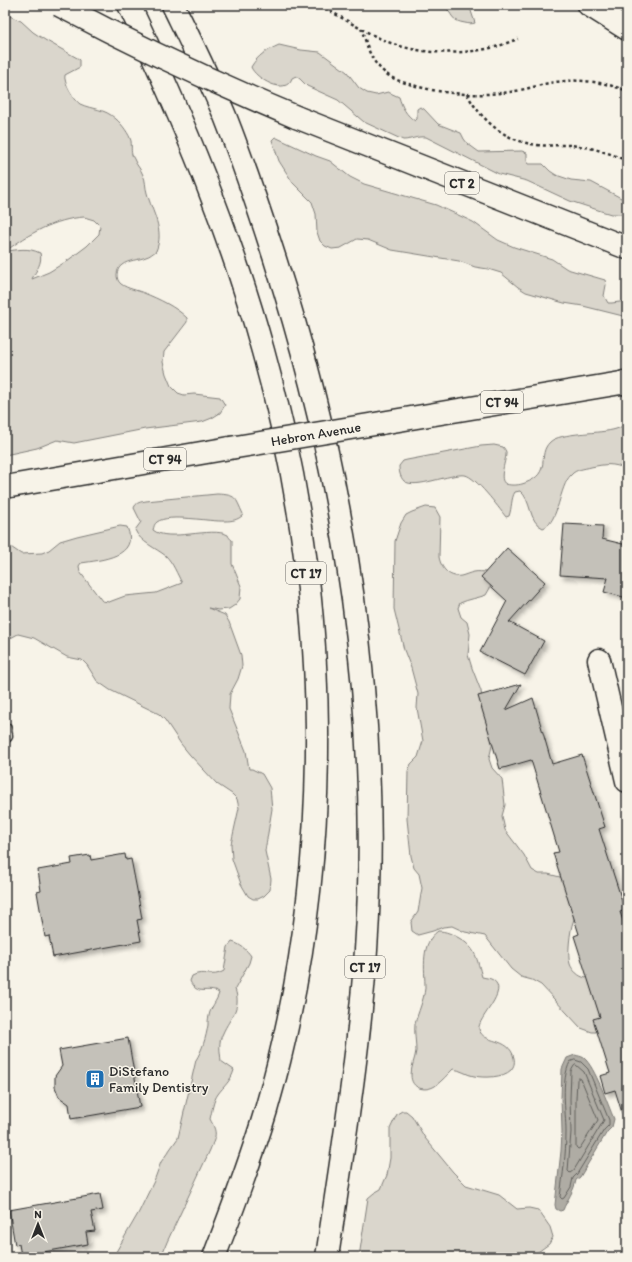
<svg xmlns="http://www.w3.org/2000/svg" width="632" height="1262" viewBox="0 0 632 1262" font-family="Itim,sans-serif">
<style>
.green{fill:#dad6cc;stroke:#82807c;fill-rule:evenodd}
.water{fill:#afaca4;stroke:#7a7874}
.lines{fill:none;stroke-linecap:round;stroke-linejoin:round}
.shore{stroke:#605f5b;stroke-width:1}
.building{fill:#c4c1b9;stroke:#2b2b2b;filter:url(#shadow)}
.service-casing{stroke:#2b2b2b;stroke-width:15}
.minor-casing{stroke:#2b2b2b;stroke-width:25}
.primary-casing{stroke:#2b2b2b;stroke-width:25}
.motorway-casing{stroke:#2b2b2b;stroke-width:25}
.path{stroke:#2b2b2b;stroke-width:2.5;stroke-dasharray:3 3;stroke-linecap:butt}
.service{stroke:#f7f3e8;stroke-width:12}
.minor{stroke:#f7f3e8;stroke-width:22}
.primary{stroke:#f7f3e8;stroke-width:22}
.motorway{stroke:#f7f3e8;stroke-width:22}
.primary-bridge-casing{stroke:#2b2b2b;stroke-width:25;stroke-linecap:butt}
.motorway-bridge-casing{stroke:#2b2b2b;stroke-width:25;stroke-linecap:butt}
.primary-bridge{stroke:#f7f3e8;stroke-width:22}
.motorway-bridge{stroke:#f7f3e8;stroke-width:22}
.labels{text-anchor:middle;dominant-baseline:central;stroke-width:3;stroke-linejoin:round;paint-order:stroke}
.shield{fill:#f7f3e8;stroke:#686764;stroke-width:1}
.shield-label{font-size:13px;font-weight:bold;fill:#2b2b2b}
.street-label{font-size:14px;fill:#2b2b2b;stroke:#f7f3e8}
.poi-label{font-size:14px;fill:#2b2b2b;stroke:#f7f3e8;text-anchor:start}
</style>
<defs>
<filter id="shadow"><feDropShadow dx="3.5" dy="3.5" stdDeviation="2" flood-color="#0004"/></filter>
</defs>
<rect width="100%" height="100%" fill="#f7f3e8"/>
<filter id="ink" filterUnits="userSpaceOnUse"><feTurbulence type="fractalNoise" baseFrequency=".025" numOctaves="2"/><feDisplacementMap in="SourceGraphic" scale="8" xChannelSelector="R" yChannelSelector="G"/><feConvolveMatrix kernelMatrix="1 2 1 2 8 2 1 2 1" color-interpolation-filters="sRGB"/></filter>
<g filter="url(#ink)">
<!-- green -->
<path class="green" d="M 444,5 L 469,5 L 475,23 C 472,24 469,24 465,23 C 451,21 453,15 444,5 Z
M 5,14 L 21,21 L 33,32 L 45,40 L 79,59 L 80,60 L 80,67 L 65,75 C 63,82 74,100 80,104 C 93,110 104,108 116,119 C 121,123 130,135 131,141 C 132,148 130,153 134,159 C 136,165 141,169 143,175 C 146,180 145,187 147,193 C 152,212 165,230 156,251 C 153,253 150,256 146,257 C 139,260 128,260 122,265 C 116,269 115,279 121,284 C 128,289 137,290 144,293 C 159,299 176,307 187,318 L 187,322 L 164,352 L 163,362 L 166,374 L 171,386 L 178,393 L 184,395 L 194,394 L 220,397 L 225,405 L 220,413 L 212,418 L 202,422 L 145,429 L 74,443 L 57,440 L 37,448 L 5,455 ZM 84,217 L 94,220 L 100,226 L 99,234 L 87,246 L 67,261 L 49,272 L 32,279 C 36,270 43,263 40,253 C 28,247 18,250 6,251 C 28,234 55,219 84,217 Z
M 279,45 L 301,50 L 320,52 L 347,72 L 359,88 L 367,93 L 376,95 L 388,92 L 399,97 C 402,107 406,115 415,121 L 417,119 L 417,109 L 420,107 L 424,109 L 438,124 L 461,133 L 464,139 L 468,144 L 479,152 L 522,151 L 527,153 L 527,161 L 529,164 L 543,164 L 550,171 L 556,175 L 571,180 L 591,182 L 623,199 L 627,203 L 627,210 L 624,214 L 611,214 L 601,211 L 570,201 L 527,181 L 499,174 L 426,137 C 415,136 412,140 403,140 L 364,122 L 338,100 L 307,86 L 300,79 L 296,76 L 292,78 C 286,97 255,78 251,67 C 259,54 266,51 279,45 Z
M 275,137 L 316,156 L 330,161 L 350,177 L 364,184 L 436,205 L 456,214 L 473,222 L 498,240 L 514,247 L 552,259 L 567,269 L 605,280 L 606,285 L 604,296 L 608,303 L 612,303 L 627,301 L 627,317 L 583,306 L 564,303 L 526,292 L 518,287 L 501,273 L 488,269 L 475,267 L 459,261 L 392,250 L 368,240 L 357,239 L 341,248 L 332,249 L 325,246 L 320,241 L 317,232 L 316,214 L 312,202 L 293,183 L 279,161 L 272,140 Z
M 627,423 L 627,469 C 612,463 606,464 591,467 C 584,469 576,469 571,475 C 559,486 559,523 543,528 C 528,522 532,500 520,491 L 515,492 C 511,498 512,508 509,516 L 506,517 C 498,507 476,477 465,475 C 450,473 415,490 404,481 C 400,477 399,471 399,466 L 403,461 L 407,460 L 481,446 L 494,445 L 503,447 C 504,448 506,451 506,452 C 507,459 497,480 506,484 C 512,486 520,485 525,483 C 553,473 536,455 550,442 C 560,432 601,434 616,429 C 620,428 624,425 627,423 Z
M 217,494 C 237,495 235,497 243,514 L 242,516 C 237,520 232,521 225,521 C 210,522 169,513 157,522 C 154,524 154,527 153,530 C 168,543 212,526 228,535 C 228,536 231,540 232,540 L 232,564 L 241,586 L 240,599 L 235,605 L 229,609 L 218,610 L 208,608 L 225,615 L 229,622 L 241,655 L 242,666 L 238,679 L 230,694 L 229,709 L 246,751 L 249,769 L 252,769 L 262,774 L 270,788 L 272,809 L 265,851 L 271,879 L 270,890 L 264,896 L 258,899 L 253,899 L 248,896 L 241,884 L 232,859 L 231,844 L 239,808 L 237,799 L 232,794 L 217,784 L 190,755 L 181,744 L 165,720 L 159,714 L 110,690 L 97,681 L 87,665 L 82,660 L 67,657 L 34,638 L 18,634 L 5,641 L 5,543 L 21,554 L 42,553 L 49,550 L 60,541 L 77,536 L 120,526 L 127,527 C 140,557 101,560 81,563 L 79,566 L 80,572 L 102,601 L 109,602 L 125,596 L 156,593 L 182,583 C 177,574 173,563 166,556 C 156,548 140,542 135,530 L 141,522 L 134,508 C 136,502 141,502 146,501 Z
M 426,507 L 435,508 L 440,517 L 439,557 C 441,568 449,578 461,576 C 465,575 469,573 474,572 C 478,571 483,572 487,572 L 492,577 L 490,588 L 486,595 C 478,598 469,599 460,603 L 458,608 L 461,617 L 467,622 L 470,634 L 468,655 L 472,668 L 481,691 L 483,709 L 496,728 L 489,759 L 492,768 L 502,779 L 505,805 L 502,816 L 505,830 L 524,855 L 532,870 L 539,874 L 548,874 L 564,878 L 582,902 C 579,909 575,915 573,922 C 570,930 567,956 570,964 C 572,970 579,977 586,978 L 590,975 L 606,997 L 596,1032 L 592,1032 L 581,1028 L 541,985 L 532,980 L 521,977 L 511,969 L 485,936 L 465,932 L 452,926 L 443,927 L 433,931 L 418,935 L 412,931 L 411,922 L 418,912 L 422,888 L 419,874 L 414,868 L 411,856 L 407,819 L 408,771 L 411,764 L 418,757 L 423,741 L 417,708 L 418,694 L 411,668 L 404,650 L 394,609 L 395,541 L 401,523 L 406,515 L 412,512 Z
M 438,931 C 446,931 452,934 459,938 C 476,948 477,959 482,977 C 486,978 490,978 493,980 C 510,991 477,1018 479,1029 C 483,1045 509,1036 514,1058 C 515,1063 514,1066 511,1070 C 503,1078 484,1078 474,1076 C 467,1075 461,1070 453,1069 C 448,1074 442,1081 435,1086 C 425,1092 411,1089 411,1075 C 411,1067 415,1059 416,1051 C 416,1042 414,1032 415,1024 C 418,1012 424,1000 425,988 C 425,968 420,944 438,931 Z
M 232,942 C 240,944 247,950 251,956 L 249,963 L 235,989 C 242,1009 230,1017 223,1033 C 218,1042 220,1051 221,1061 L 234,1070 C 231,1081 224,1086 218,1094 C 213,1101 212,1111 210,1119 C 218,1134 216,1135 210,1150 L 167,1242 L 161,1257 L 113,1257 L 139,1212 L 154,1181 L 161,1162 L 178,1138 L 196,1060 C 202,1050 206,1038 208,1025 C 208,1022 208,1019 209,1016 C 210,1008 217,1001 219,993 C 208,986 197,997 190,981 L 192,976 C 205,969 211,979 224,971 L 228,947 Z
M 402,1111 L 406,1111 L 412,1116 L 425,1138 L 453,1172 L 466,1185 L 499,1195 L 517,1209 L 529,1208 L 538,1210 L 550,1227 L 553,1237 L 549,1244 L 531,1257 L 359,1257 L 368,1198 L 374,1193 L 381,1189 L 387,1175 L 390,1158 L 390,1129 L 397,1114 Z"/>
<!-- water -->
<path class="water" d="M 575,1055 C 578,1056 581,1056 584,1058 C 595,1067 608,1105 614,1119 L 612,1127 L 607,1132 L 580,1177 L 576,1180 C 574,1191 567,1200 563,1210 L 560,1211 L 556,1209 L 555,1205 L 561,1151 L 562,1132 L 561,1098 L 562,1069 L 567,1058 Z"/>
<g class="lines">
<!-- shore -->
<path class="shore" d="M 575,1060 L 581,1062 L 588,1069 L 609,1120 L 609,1125 L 604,1130 L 577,1174 L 573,1178 L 571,1187 L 564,1198 L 562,1199 L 560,1197 C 563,1175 566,1154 566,1132 C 566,1111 560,1081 570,1062 Z
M 576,1065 L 584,1072 L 604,1120 L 574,1170 L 570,1173 L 568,1171 L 571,1132 L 570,1099 L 571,1071 L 574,1066 Z
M 579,1078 L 581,1079 L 598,1120 L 580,1148 L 578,1149 L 576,1147 L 576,1099 L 577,1080 Z"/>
</g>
<!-- building -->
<path class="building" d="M 564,524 L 603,526 L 602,539 L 627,545 L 627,598 L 604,592 L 608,578 L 560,575 Z
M 507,548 L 545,582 L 509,622 L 544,641 L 525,675 L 480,652 L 507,601 L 481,577 Z
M 521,684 L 506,710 L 533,698 L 552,764 L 582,755 L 605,827 L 599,829 L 625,910 L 620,912 L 627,933 L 627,1115 L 623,1116 L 615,1090 L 605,1093 L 600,1076 L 610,1073 L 593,1019 L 600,1017 L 574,936 L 579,934 L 553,853 L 559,852 L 531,760 L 500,769 L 478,696 Z
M 125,854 L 126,860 L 131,859 L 137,890 L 142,919 L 137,920 L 141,941 L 53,957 L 49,936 L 45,937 L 37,892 L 41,891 L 38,870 L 72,864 L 71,858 L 90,855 L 91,860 Z
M 128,1038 L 140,1107 L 71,1119 L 69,1104 L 59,1097 L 55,1087 L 55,1076 L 62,1066 L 59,1050 Z
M 100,1194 L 103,1210 L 91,1212 L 95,1231 L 86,1232 L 88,1244 L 21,1256 L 19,1244 L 15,1245 L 9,1210 Z"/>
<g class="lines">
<defs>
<path id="service" d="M 5,729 L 6,736"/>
<path id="minor" d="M 599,660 L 627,781"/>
<path id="primary" d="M 381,423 L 627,382
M 5,487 L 230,448"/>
<path id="motorway" d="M 129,5 C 182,117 230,231 263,351 C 332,596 337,864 266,1110 C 251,1160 233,1208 214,1257
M 173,5 C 191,42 209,78 225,116 C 243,162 259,209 274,256 C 346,479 382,716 366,950 C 359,1053 342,1155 327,1257
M 589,5 L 627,29
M 296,117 L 627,248
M 624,382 L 627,384"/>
</defs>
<!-- service casing -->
<use href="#service" class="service-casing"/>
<!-- minor casing -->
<use href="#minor" class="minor-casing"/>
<!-- primary casing -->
<use href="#primary" class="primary-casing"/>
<!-- motorway casing -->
<use href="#motorway" class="motorway-casing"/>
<!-- path -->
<path class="path" d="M 320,5 C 339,16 358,28 379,38 C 414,55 458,56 495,47 C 503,45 511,41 518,39
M 361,28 C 366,41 369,57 379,67 C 389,79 402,82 416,86 C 447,95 479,96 510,92 C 523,90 536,86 549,83 C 575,78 603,81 627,91
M 467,94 C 482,121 505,141 537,145 C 547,146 557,145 568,145 C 588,146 608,152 627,161"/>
<!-- service -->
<use href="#service" class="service"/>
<!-- minor -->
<use href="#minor" class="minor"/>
<!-- primary -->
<use href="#primary" class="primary"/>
<!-- motorway -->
<use href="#motorway" class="motorway"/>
<defs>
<g id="primary-bridge">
<path id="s1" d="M 230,448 L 381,423"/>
</g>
<path id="motorway-bridge" d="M 59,5 C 136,46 215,83 296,117"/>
</defs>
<!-- primary-bridge casing -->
<use href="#primary-bridge" class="primary-bridge-casing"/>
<!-- motorway-bridge casing -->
<use href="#motorway-bridge" class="motorway-bridge-casing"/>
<!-- primary-bridge -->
<use href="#primary-bridge" class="primary-bridge"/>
<!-- motorway-bridge -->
<use href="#motorway-bridge" class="motorway-bridge"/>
</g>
</g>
<!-- icons -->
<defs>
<symbol id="building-square" viewBox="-11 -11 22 22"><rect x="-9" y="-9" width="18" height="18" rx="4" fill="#1f6fb2" stroke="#f7f3e8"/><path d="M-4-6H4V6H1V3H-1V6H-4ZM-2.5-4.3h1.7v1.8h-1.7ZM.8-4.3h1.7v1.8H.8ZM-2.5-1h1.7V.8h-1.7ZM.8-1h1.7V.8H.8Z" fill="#fff"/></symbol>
</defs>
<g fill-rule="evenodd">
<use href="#building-square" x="84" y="1068" width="22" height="22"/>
</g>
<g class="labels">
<!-- shield labels -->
<g class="shield">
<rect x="445" y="172" width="34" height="22" rx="3"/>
<rect x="481" y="391" width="42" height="22" rx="3"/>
<rect x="144" y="448" width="42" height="22" rx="3"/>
<rect x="286" y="562" width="40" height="22" rx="3"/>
<rect x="345" y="956" width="40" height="22" rx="3"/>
</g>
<g class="shield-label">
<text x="462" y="183">CT 2</text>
<text x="502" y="402">CT 94</text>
<text x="165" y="459">CT 94</text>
<text x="306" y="573">CT 17</text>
<text x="365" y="967">CT 17</text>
</g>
<!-- street labels -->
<g class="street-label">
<text stroke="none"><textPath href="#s1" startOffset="87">Hebron Avenue</textPath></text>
</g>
<!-- poi labels -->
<g class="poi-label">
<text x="109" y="1071">DiStefano<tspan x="109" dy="16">Family Dentistry</tspan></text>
</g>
</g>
<!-- margin -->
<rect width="632" height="1262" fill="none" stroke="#f7f3e8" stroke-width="20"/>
<rect x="10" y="10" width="612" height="1242" fill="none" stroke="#2b2b2b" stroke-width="1.5" filter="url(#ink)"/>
<!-- north arrow -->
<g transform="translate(38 1224)" stroke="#f7f3e8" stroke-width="3" paint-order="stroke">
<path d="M0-3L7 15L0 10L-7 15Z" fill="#2b2b2b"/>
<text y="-6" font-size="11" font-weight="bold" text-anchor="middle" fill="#2b2b2b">N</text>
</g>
</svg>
